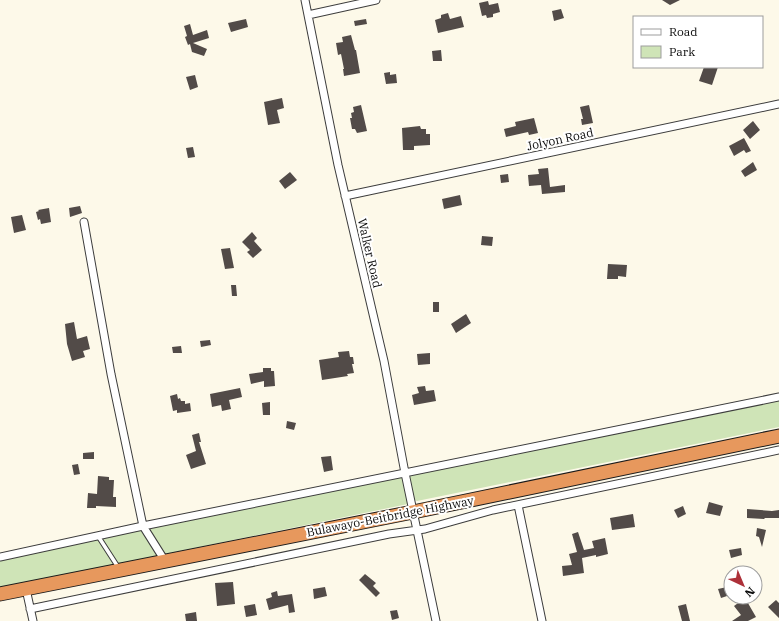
<svg xmlns="http://www.w3.org/2000/svg" width="779" height="621" viewBox="0 0 779 621" font-family="'IBM Plex Serif',serif">
<style>
.green{fill:#cfe4b7}
.building{fill:#524b48}
.lines{fill:none;stroke-linecap:round;stroke-linejoin:round}
.lane-casing{stroke:#3d3d3d;stroke-width:5.5}
.street-casing{stroke:#3d3d3d;stroke-width:9}
.highway-casing{stroke:#1b1b1b;stroke-width:15}
.lane{stroke:#fff;stroke-width:3.5}
.street{stroke:#fff;stroke-width:7}
.highway{stroke:#e7985d;stroke-width:13}
.labels{text-anchor:middle;dominant-baseline:central;stroke-width:4;stroke-linejoin:round;paint-order:stroke}
.street-label{font-size:12px;fill:#0a0a0a;stroke:#fff}
</style>
<rect width="100%" height="100%" fill="#fdf9e9"/>
<!-- green -->
<path class="green" d="M 779,399 L 779,427 L 417,501 L 412,499 L 407,474 Z
M 400,476 L 403,478 L 408,504 L 0,588 L 0,560 L 147,527 Z"/>
<!-- building -->
<path class="building" d="M 662,0 L 680,0 L 670,5 Z
M 488,1 L 489,5 L 498,3 L 500,12 L 493,14 L 493,17 L 487,18 L 486,15 L 482,16 L 479,3 Z
M 561,9 L 564,18 L 554,21 L 552,11 Z
M 448,13 L 450,19 L 461,16 L 464,27 L 438,33 L 435,20 L 441,18 L 441,15 Z
M 246,19 L 248,27 L 231,32 L 228,23 Z
M 366,19 L 367,24 L 355,26 L 354,21 Z
M 190,24 L 193,35 L 207,30 L 209,38 L 193,43 L 207,49 L 204,56 L 192,52 L 190,44 L 188,45 L 185,37 L 187,36 L 184,26 Z
M 351,35 L 355,50 L 356,50 L 360,73 L 344,76 L 343,69 L 344,69 L 341,54 L 338,55 L 336,43 L 343,42 L 342,37 Z
M 441,50 L 442,61 L 433,61 L 432,51 Z
M 704,67 L 718,67 L 712,85 L 699,81 Z
M 390,72 L 390,75 L 396,74 L 397,83 L 386,84 L 384,73 Z
M 195,75 L 198,87 L 190,90 L 186,77 Z
M 282,98 L 284,108 L 277,110 L 280,123 L 268,125 L 264,102 Z
M 361,105 L 367,131 L 357,133 L 355,129 L 352,129 L 350,118 L 352,118 L 351,113 L 354,112 L 353,107 Z
M 589,105 L 593,123 L 582,125 L 581,119 L 583,119 L 580,107 Z
M 534,118 L 538,133 L 529,135 L 528,132 L 506,137 L 504,129 L 516,126 L 515,122 Z
M 753,121 L 760,130 L 750,139 L 743,130 Z
M 420,126 L 421,129 L 426,129 L 426,134 L 430,134 L 430,145 L 414,146 L 414,150 L 403,150 L 402,128 Z
M 744,138 L 751,151 L 746,153 L 744,150 L 734,156 L 729,146 Z
M 193,147 L 195,157 L 188,158 L 186,148 Z
M 753,162 L 757,170 L 745,177 L 741,171 Z
M 548,168 L 550,187 L 565,185 L 565,192 L 542,194 L 541,185 L 529,186 L 528,175 L 539,174 L 538,169 Z
M 290,172 L 297,180 L 285,189 L 279,181 Z
M 508,174 L 509,182 L 501,183 L 500,175 Z
M 460,195 L 462,205 L 444,209 L 442,199 Z
M 80,206 L 82,213 L 70,217 L 69,208 Z
M 49,208 L 51,222 L 41,224 L 40,219 L 38,220 L 36,212 L 39,211 L 38,210 Z
M 22,215 L 26,230 L 14,233 L 11,217 Z
M 252,232 L 257,238 L 254,241 L 262,250 L 253,258 L 247,252 L 250,250 L 242,242 Z
M 482,236 L 493,237 L 492,246 L 481,245 Z
M 230,248 L 234,268 L 225,269 L 221,249 Z
M 608,264 L 627,265 L 626,277 L 618,276 L 618,279 L 607,279 Z
M 231,285 L 236,285 L 237,296 L 232,296 Z
M 433,302 L 439,302 L 439,312 L 433,312 Z
M 466,314 L 471,323 L 456,333 L 451,324 Z
M 74,322 L 77,339 L 87,336 L 90,349 L 83,351 L 85,357 L 72,361 L 67,344 L 65,324 Z
M 210,340 L 211,345 L 201,347 L 200,341 Z
M 181,346 L 182,353 L 173,353 L 172,347 Z
M 349,351 L 350,357 L 353,357 L 354,364 L 352,364 L 354,373 L 347,374 L 348,376 L 322,380 L 319,360 L 339,357 L 338,352 Z
M 430,353 L 430,364 L 418,365 L 417,354 Z
M 263,368 L 271,368 L 271,371 L 274,371 L 275,386 L 264,387 L 264,381 L 251,384 L 249,374 L 263,372 Z
M 425,386 L 426,391 L 434,390 L 436,401 L 414,405 L 412,395 L 419,393 L 417,387 Z
M 240,388 L 242,397 L 229,400 L 231,409 L 222,411 L 221,405 L 212,407 L 210,394 Z
M 177,394 L 178,399 L 180,398 L 181,401 L 185,401 L 185,404 L 190,403 L 191,411 L 177,413 L 177,410 L 173,411 L 170,396 Z
M 270,402 L 270,415 L 263,415 L 262,403 Z
M 287,421 L 296,423 L 294,430 L 286,428 Z
M 199,433 L 201,442 L 199,442 L 206,464 L 191,469 L 186,455 L 196,451 L 192,435 Z
M 94,452 L 94,459 L 83,459 L 83,453 Z
M 331,456 L 333,470 L 324,472 L 321,457 Z
M 78,464 L 80,474 L 74,475 L 72,465 Z
M 98,476 L 109,477 L 109,480 L 114,480 L 113,497 L 116,497 L 116,507 L 96,506 L 96,508 L 87,508 L 88,493 L 97,494 Z
M 709,502 L 723,506 L 720,516 L 706,513 Z
M 683,506 L 686,514 L 678,518 L 674,510 Z
M 747,509 L 772,511 L 779,510 L 779,518 L 765,518 L 764,519 L 747,518 Z
M 633,514 L 635,527 L 612,530 L 610,518 Z
M 757,528 L 766,530 L 762,547 L 759,537 L 756,536 Z
M 578,532 L 584,550 L 594,548 L 592,541 L 605,538 L 608,554 L 596,557 L 596,555 L 582,558 L 584,573 L 563,576 L 562,566 L 572,565 L 569,554 L 577,552 L 572,534 Z
M 741,548 L 742,555 L 731,558 L 729,550 Z
M 365,574 L 376,583 L 373,586 L 380,593 L 376,597 L 359,580 Z
M 233,582 L 235,604 L 217,606 L 215,583 Z
M 325,587 L 327,596 L 314,599 L 313,589 Z
M 727,587 L 730,595 L 721,598 L 718,589 Z
M 277,591 L 278,596 L 292,594 L 295,612 L 289,613 L 288,605 L 269,610 L 266,599 L 272,597 L 271,593 Z
M 745,598 L 756,617 L 748,621 L 732,621 L 741,615 L 734,606 Z
M 776,600 L 779,603 L 779,618 L 768,607 Z
M 255,604 L 257,615 L 246,617 L 244,606 Z
M 686,604 L 690,621 L 682,621 L 678,606 Z
M 397,610 L 399,618 L 392,620 L 390,611 Z
M 196,612 L 197,621 L 186,621 L 185,614 Z"/>
<g class="lines">
<defs>
<path id="lane" d="M 98,536 L 118,567"/>
<path id="street" d="M 305,0 L 338,165 L 384,361 L 405,473 L 436,621
M 308,15 L 376,0
M 345,196 L 779,104
M 84,222 L 111,374 L 143,526 L 165,561
M 518,505 L 542,621
M 0,557 L 143,526 L 779,397
M 26,589 L 33,621
M 30,609 L 389,534 L 425,529 L 493,510 L 779,450"/>
<path id="highway" d="M 0,594 L 413,512 L 779,436"/>
</defs>
<!-- lane casing -->
<use href="#lane" class="lane-casing"/>
<!-- street casing -->
<use href="#street" class="street-casing"/>
<!-- highway casing -->
<use href="#highway" class="highway-casing"/>
<!-- lane -->
<use href="#lane" class="lane"/>
<!-- street -->
<use href="#street" class="street"/>
<!-- highway -->
<use href="#highway" class="highway"/>
</g>
<g class="labels">
<!-- street labels -->
<g class="street-label">
<text transform="translate(560 139) rotate(-12)">Jolyon Road</text>
<text transform="translate(370 253) rotate(77)">Walker Road</text>
<text transform="translate(390 516) rotate(-11)">Bulawayo-Beitbridge Highway</text>
</g>
</g>
<!-- legend -->
<rect x="633" y="16" width="130" height="52" fill="#ffffff" stroke="#9d9d9d"/>
<rect x="641" y="29" width="20" height="6" fill="#ffffff" stroke="#9d9d9d"/>
<text x="669" y="36" font-size="12" fill="#0a0a0a">Road</text>
<rect x="641" y="46" width="20" height="12" fill="#cfe4b7" stroke="#9d9d9d"/>
<text x="669" y="56" font-size="12" fill="#0a0a0a">Park</text>
<!-- north arrow -->
<g transform="translate(743 585) rotate(136)"><circle r="19" fill="#ffffff" stroke="#9d9d9d"/>
<path d="M0-3L7 15L0 10L-7 15Z" fill="#ad3039"/>
<text y="-6" font-size="11" font-weight="bold" text-anchor="middle" fill="#0a0a0a">N</text>
</g>
</svg>
